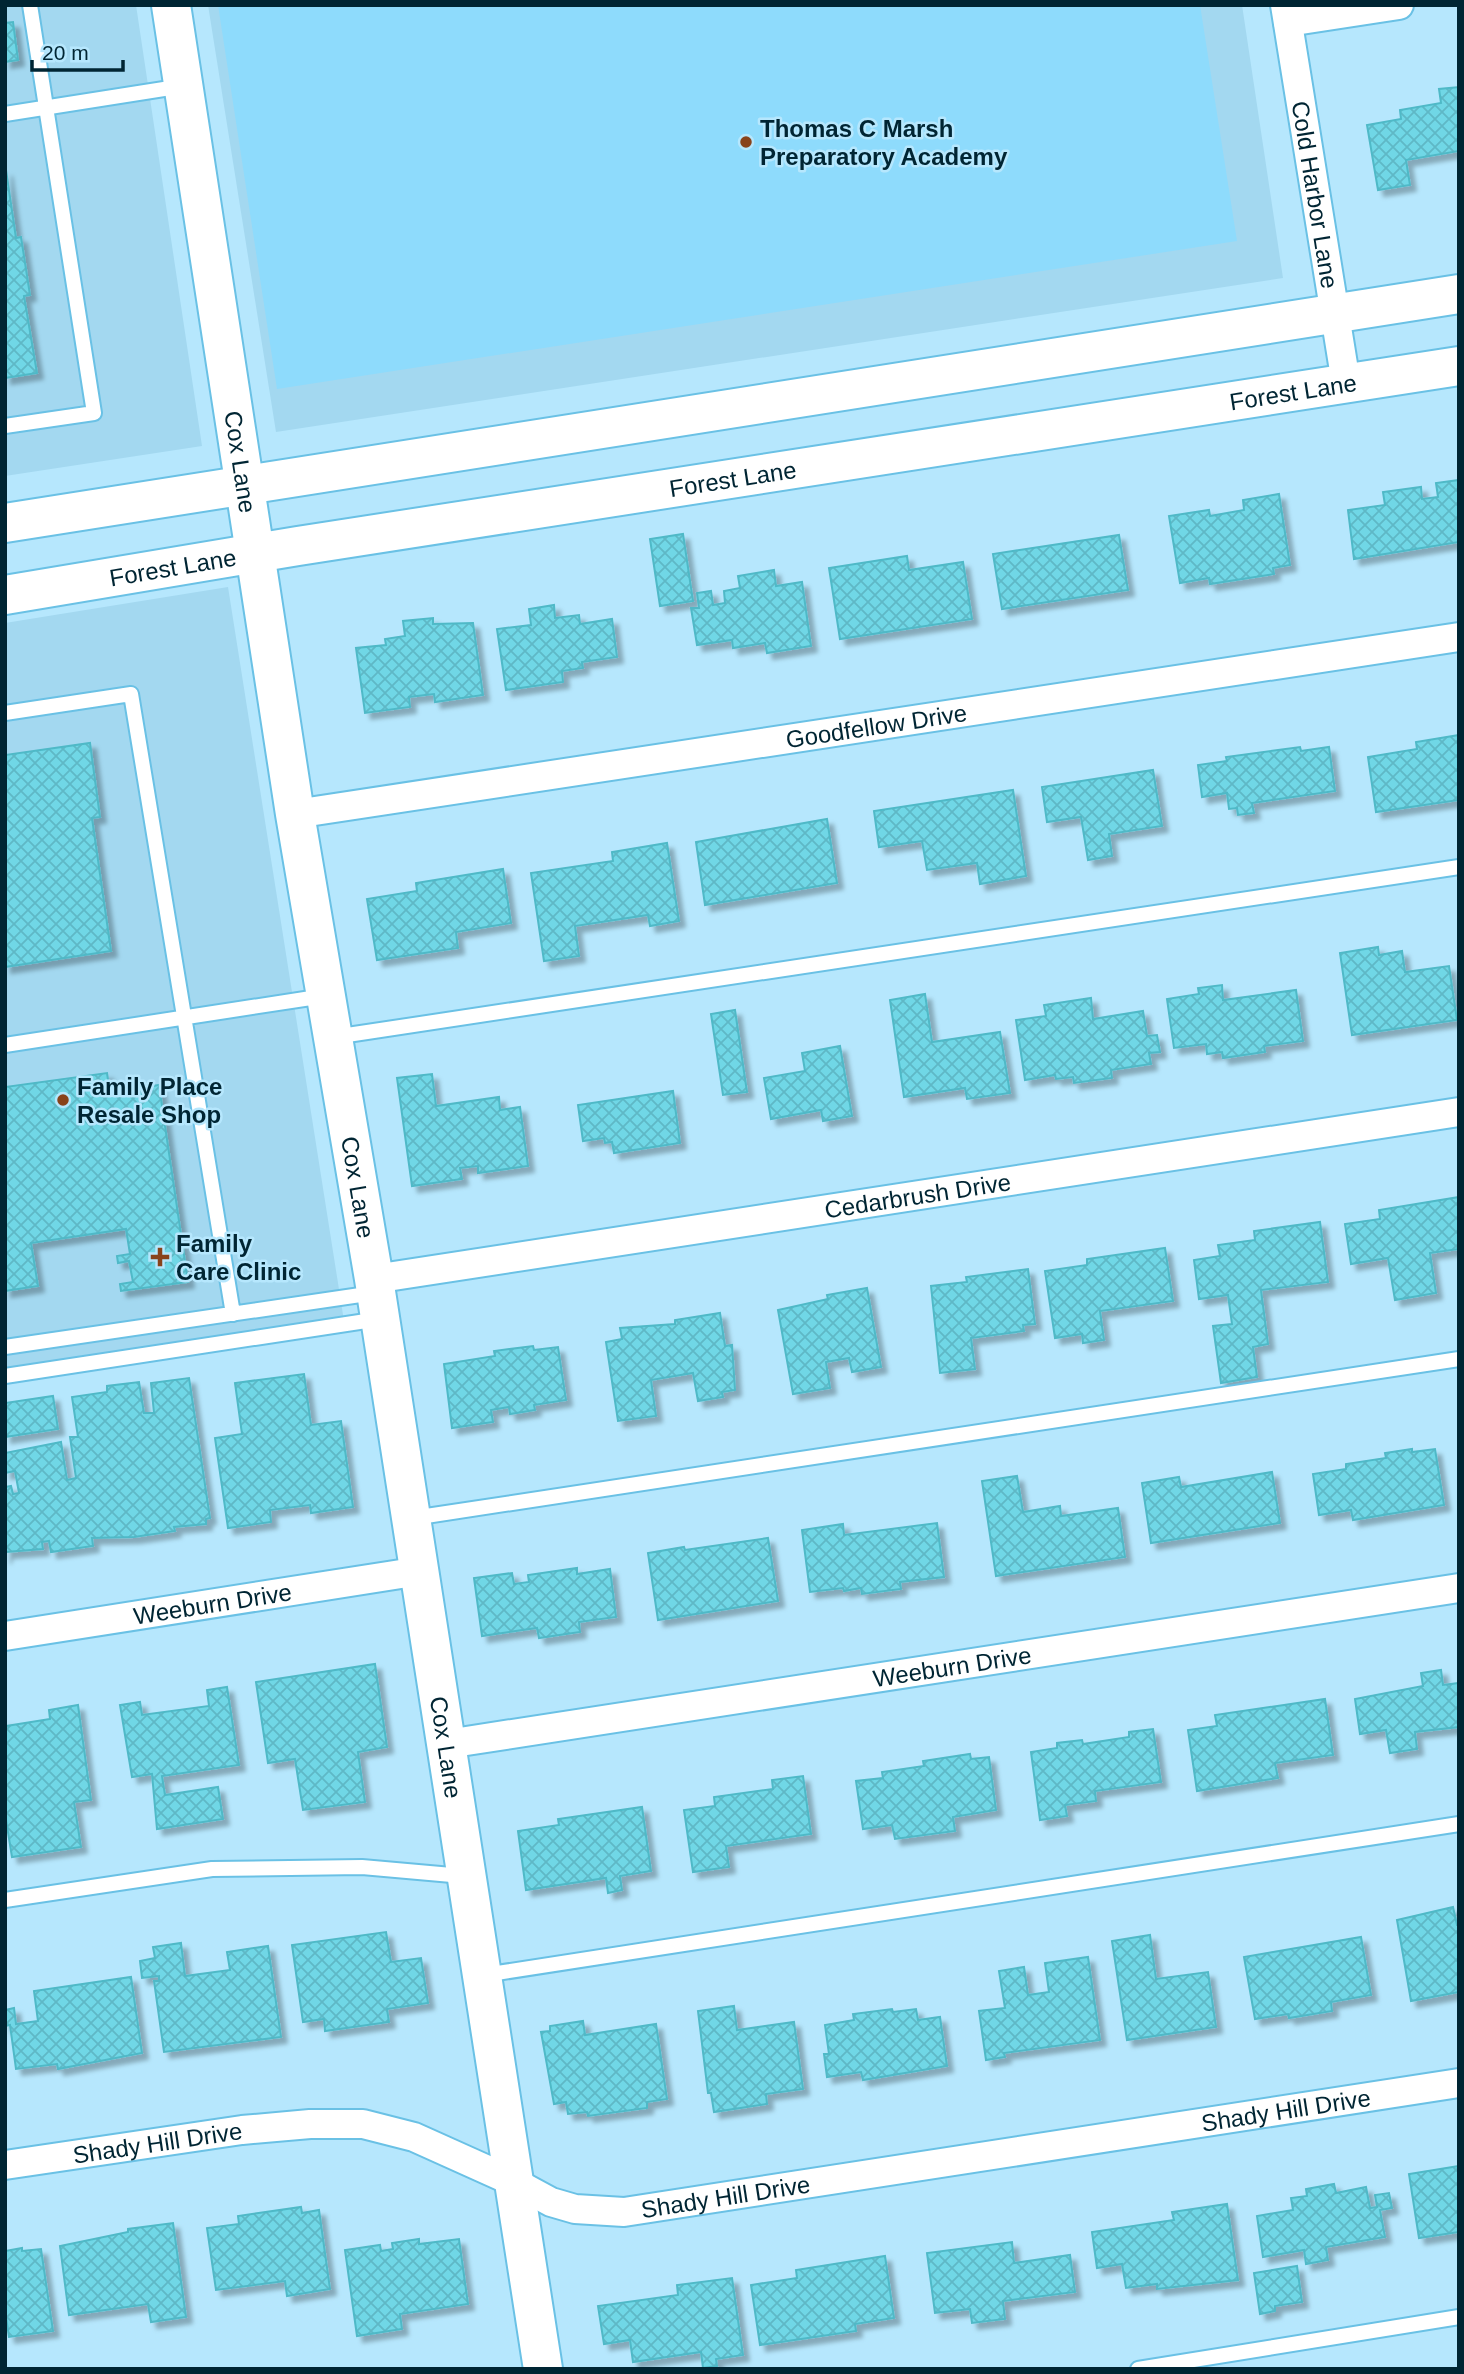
<svg xmlns="http://www.w3.org/2000/svg" width="1464" height="2374" viewBox="0 0 1464 2374" font-family="Helvetica,sans-serif">
<style>
.built{fill:#a3d8f0}
.green{fill:#8edbfc}
.building{fill:url(#building-cross-hatch);stroke:#4fb9c7;stroke-width:2;filter:url(#shadow)}
.lines{fill:none;stroke-linecap:round;stroke-linejoin:round}
.lane-casing{stroke:#6ac1e5;stroke-width:18}
.street-casing{stroke:#6ac1e5;stroke-width:32}
.secondary-casing{stroke:#6ac1e5;stroke-width:42}
.lane{stroke:#fff;stroke-width:14}
.street{stroke:#fff;stroke-width:28}
.secondary{stroke:#fff;stroke-width:38}
.poi-dot{fill:#88431b;stroke:#b6e7fd;stroke-width:2.5}
.labels{text-anchor:middle;dominant-baseline:central;stroke-width:5;stroke-linejoin:round;paint-order:stroke}
.poi-label{font-size:24px;font-weight:bold;fill:#002533;stroke:#b6e7fd;text-anchor:start}
.street-label{font-size:24px;fill:#002533;stroke:#b6e7fd}
</style>
<defs>
<pattern id="building-cross-hatch" width="8" height="8" patternUnits="userSpaceOnUse" patternTransform="scale(1.75)"><rect width="8" height="8" fill="#6fd7e6"/><path d="M0 0l8 8M0 8l8-8" fill="none" stroke="#5eb8c6"/></pattern>
<filter id="shadow"><feDropShadow dx="6" dy="6" stdDeviation="2" flood-color="#0004"/></filter>
</defs>
<rect width="100%" height="100%" fill="#b6e7fd"/>
<!-- built -->
<path class="built" d="M 5,5 L 136,5 L 202,446 L 5,476 Z
M 208,5 L 1242,5 L 1283,278 L 276,432 Z
M 228,587 L 344,1321 L 5,1371 L 5,623 Z"/>
<!-- green -->
<path class="green" d="M 218,5 L 1200,5 L 1237,241 L 277,389 Z"/>
<!-- building -->
<path class="building" d="M 13,22 L 18,60 L 5,62 L 5,23 Z
M 1459,87 L 1459,151 L 1406,160 L 1410,185 L 1378,190 L 1367,125 L 1401,119 L 1400,110 L 1441,103 L 1439,89 Z
M 6,170 L 16,238 L 21,237 L 30,295 L 24,296 L 37,373 L 5,378 Z
M 1459,480 L 1459,542 L 1354,559 L 1348,510 L 1385,505 L 1383,492 L 1421,487 L 1422,499 L 1438,497 L 1436,483 Z
M 1279,494 L 1290,565 L 1273,568 L 1274,574 L 1210,584 L 1209,578 L 1180,583 L 1169,516 L 1209,510 L 1210,516 L 1244,510 L 1243,500 Z
M 683,534 L 693,601 L 660,606 L 650,539 Z
M 1119,535 L 1128,590 L 1002,609 L 993,554 Z
M 907,556 L 909,570 L 963,562 L 972,619 L 840,639 L 829,568 Z
M 774,570 L 776,586 L 802,582 L 811,646 L 767,653 L 765,643 L 733,648 L 732,640 L 697,645 L 691,608 L 699,608 L 697,593 L 711,591 L 713,605 L 725,603 L 724,591 L 740,588 L 738,576 Z
M 554,605 L 555,618 L 579,615 L 580,624 L 612,619 L 617,657 L 582,662 L 583,668 L 562,671 L 563,682 L 506,690 L 497,629 L 531,625 L 529,609 Z
M 433,618 L 433,624 L 473,623 L 483,695 L 435,702 L 434,694 L 409,697 L 410,707 L 365,713 L 356,648 L 386,645 L 385,639 L 405,636 L 403,621 Z
M 1459,735 L 1459,800 L 1376,812 L 1368,757 L 1417,749 L 1416,742 Z
M 90,743 L 100,817 L 92,818 L 111,951 L 5,967 L 5,755 Z
M 1300,747 L 1301,751 L 1329,747 L 1335,791 L 1252,803 L 1254,813 L 1238,815 L 1237,808 L 1229,809 L 1227,793 L 1202,797 L 1198,765 L 1227,761 L 1226,757 Z
M 1153,770 L 1162,826 L 1109,834 L 1112,856 L 1088,860 L 1081,817 L 1047,822 L 1042,787 Z
M 1013,790 L 1026,876 L 980,884 L 977,863 L 927,870 L 922,841 L 879,847 L 874,811 Z
M 827,819 L 837,883 L 705,905 L 696,842 Z
M 667,843 L 679,921 L 650,926 L 648,915 L 575,926 L 579,956 L 544,961 L 531,873 L 613,861 L 612,852 Z
M 503,869 L 511,923 L 456,932 L 458,948 L 377,960 L 367,899 L 417,891 L 416,883 Z
M 1378,947 L 1379,955 L 1402,951 L 1405,972 L 1449,966 L 1457,1020 L 1352,1035 L 1340,953 Z
M 1222,985 L 1223,1000 L 1296,990 L 1303,1041 L 1264,1046 L 1265,1052 L 1223,1058 L 1222,1052 L 1207,1054 L 1206,1044 L 1174,1048 L 1167,999 L 1199,994 L 1198,988 Z
M 925,994 L 932,1042 L 1000,1032 L 1010,1093 L 967,1099 L 965,1088 L 904,1097 L 890,1000 Z
M 1091,998 L 1093,1019 L 1143,1011 L 1147,1036 L 1157,1035 L 1160,1052 L 1149,1053 L 1151,1064 L 1111,1070 L 1112,1078 L 1074,1083 L 1073,1077 L 1056,1079 L 1055,1075 L 1025,1080 L 1016,1020 L 1046,1016 L 1044,1005 Z
M 735,1010 L 747,1092 L 723,1095 L 711,1014 Z
M 840,1046 L 852,1116 L 823,1121 L 821,1110 L 771,1119 L 764,1078 L 805,1071 L 802,1053 Z
M 107,1073 L 110,1093 L 159,1085 L 188,1282 L 121,1291 L 120,1284 L 133,1282 L 129,1261 L 118,1263 L 117,1256 L 130,1254 L 126,1229 L 31,1243 L 38,1286 L 5,1291 L 5,1087 Z
M 432,1074 L 436,1106 L 499,1097 L 500,1110 L 520,1107 L 528,1166 L 478,1173 L 478,1166 L 460,1168 L 462,1179 L 412,1186 L 397,1078 Z
M 673,1091 L 680,1143 L 614,1153 L 612,1142 L 605,1143 L 604,1138 L 583,1141 L 578,1105 Z
M 1459,1197 L 1459,1249 L 1430,1253 L 1436,1293 L 1395,1300 L 1388,1258 L 1351,1264 L 1345,1224 L 1380,1219 L 1379,1210 Z
M 1320,1222 L 1328,1282 L 1261,1290 L 1268,1344 L 1253,1347 L 1257,1377 L 1221,1383 L 1213,1326 L 1232,1324 L 1228,1295 L 1199,1299 L 1194,1260 L 1220,1256 L 1218,1245 L 1255,1240 L 1254,1231 Z
M 1165,1248 L 1173,1301 L 1100,1311 L 1104,1340 L 1083,1343 L 1082,1334 L 1055,1338 L 1045,1271 L 1087,1265 L 1087,1259 Z
M 1028,1269 L 1035,1324 L 1023,1325 L 1024,1331 L 971,1338 L 975,1369 L 940,1373 L 931,1286 L 967,1282 L 966,1277 Z
M 867,1288 L 881,1367 L 852,1372 L 849,1358 L 826,1362 L 830,1388 L 793,1394 L 778,1310 L 828,1299 L 827,1295 Z
M 720,1313 L 725,1346 L 732,1345 L 735,1390 L 722,1392 L 723,1397 L 698,1401 L 693,1373 L 651,1380 L 656,1416 L 618,1421 L 606,1342 L 622,1339 L 620,1328 L 675,1324 L 675,1320 Z
M 533,1346 L 534,1350 L 558,1347 L 566,1400 L 534,1405 L 535,1410 L 510,1414 L 509,1407 L 491,1410 L 493,1422 L 452,1428 L 444,1364 L 495,1356 L 494,1351 Z
M 304,1374 L 311,1425 L 341,1421 L 353,1507 L 311,1513 L 310,1505 L 270,1510 L 271,1522 L 228,1528 L 215,1438 L 242,1434 L 235,1383 Z
M 189,1378 L 210,1518 L 206,1519 L 206,1524 L 174,1527 L 175,1531 L 134,1537 L 92,1538 L 93,1546 L 51,1552 L 49,1541 L 42,1542 L 43,1549 L 6,1552 L 5,1558 L 5,1487 L 11,1486 L 13,1494 L 19,1493 L 15,1471 L 5,1473 L 5,1453 L 61,1442 L 67,1480 L 76,1478 L 70,1437 L 78,1437 L 72,1397 L 107,1392 L 107,1386 L 139,1382 L 144,1413 L 154,1413 L 151,1383 Z
M 53,1396 L 58,1429 L 5,1437 L 5,1403 Z
M 1412,1449 L 1412,1452 L 1435,1449 L 1444,1505 L 1353,1520 L 1351,1510 L 1319,1515 L 1313,1474 L 1346,1469 L 1346,1464 L 1386,1458 L 1385,1453 Z
M 1272,1472 L 1280,1523 L 1151,1543 L 1142,1483 L 1179,1477 L 1181,1487 Z
M 1017,1476 L 1023,1512 L 1060,1506 L 1061,1516 L 1118,1508 L 1125,1557 L 996,1576 L 982,1481 Z
M 937,1523 L 944,1577 L 900,1582 L 901,1589 L 862,1594 L 861,1588 L 844,1591 L 843,1588 L 810,1592 L 802,1530 L 843,1524 L 844,1535 Z
M 768,1538 L 778,1601 L 658,1620 L 648,1553 L 684,1547 L 685,1550 Z
M 577,1568 L 577,1574 L 610,1569 L 616,1617 L 579,1622 L 580,1632 L 539,1638 L 537,1628 L 482,1636 L 474,1578 L 512,1573 L 514,1584 L 529,1582 L 528,1575 Z
M 375,1664 L 387,1747 L 358,1752 L 365,1802 L 303,1810 L 295,1759 L 268,1763 L 256,1682 Z
M 1441,1670 L 1443,1685 L 1459,1683 L 1459,1727 L 1415,1732 L 1417,1749 L 1390,1753 L 1386,1730 L 1360,1734 L 1355,1699 L 1423,1686 L 1421,1673 Z
M 227,1687 L 239,1765 L 162,1776 L 165,1795 L 218,1787 L 223,1819 L 157,1829 L 152,1774 L 132,1777 L 120,1705 L 140,1702 L 142,1715 L 209,1706 L 207,1690 Z
M 1325,1699 L 1333,1755 L 1275,1763 L 1278,1778 L 1197,1791 L 1188,1730 L 1217,1726 L 1215,1715 Z
M 78,1705 L 91,1800 L 74,1802 L 81,1847 L 12,1857 L 5,1814 L 5,1719 L 6,1726 L 50,1719 L 49,1710 Z
M 1153,1729 L 1161,1782 L 1095,1791 L 1096,1801 L 1065,1805 L 1067,1816 L 1040,1820 L 1031,1752 L 1057,1748 L 1057,1743 L 1082,1740 L 1083,1744 L 1129,1737 L 1129,1732 Z
M 970,1754 L 971,1759 L 989,1757 L 996,1810 L 953,1817 L 955,1831 L 895,1839 L 892,1825 L 863,1829 L 856,1781 L 883,1778 L 882,1772 L 924,1766 L 923,1761 Z
M 803,1776 L 811,1834 L 726,1846 L 729,1867 L 693,1872 L 684,1810 L 715,1806 L 714,1797 L 773,1789 L 772,1780 Z
M 642,1807 L 651,1871 L 620,1876 L 622,1890 L 608,1893 L 606,1878 L 526,1890 L 518,1831 L 559,1825 L 558,1819 Z
M 1453,1907 L 1457,1925 L 1459,1925 L 1459,1992 L 1411,2001 L 1397,1920 Z
M 386,1932 L 391,1962 L 421,1958 L 428,2003 L 387,2009 L 389,2022 L 325,2031 L 324,2019 L 303,2022 L 292,1945 Z
M 1150,1935 L 1156,1979 L 1208,1972 L 1216,2027 L 1127,2040 L 1112,1941 Z
M 1361,1937 L 1371,1995 L 1331,2002 L 1332,2011 L 1289,2018 L 1288,2014 L 1255,2019 L 1244,1957 Z
M 181,1943 L 185,1976 L 230,1970 L 227,1952 L 268,1946 L 281,2037 L 164,2052 L 154,1981 L 159,1981 L 159,1976 L 142,1978 L 140,1961 L 155,1958 L 153,1947 Z
M 1088,1957 L 1100,2040 L 1004,2053 L 1005,2057 L 986,2060 L 979,2011 L 1005,2008 L 999,1971 L 1024,1967 L 1028,1995 L 1049,1992 L 1045,1963 Z
M 131,1977 L 142,2053 L 58,2069 L 57,2064 L 16,2069 L 10,2025 L 5,2026 L 5,2010 L 14,2008 L 16,2024 L 38,2021 L 34,1991 Z
M 734,2006 L 737,2030 L 794,2022 L 803,2089 L 766,2094 L 767,2104 L 714,2112 L 711,2093 L 708,2093 L 698,2011 Z
M 892,2009 L 893,2012 L 916,2009 L 918,2020 L 940,2017 L 947,2066 L 863,2080 L 861,2072 L 827,2077 L 824,2054 L 829,2054 L 825,2025 L 854,2020 L 853,2014 Z
M 583,2021 L 585,2035 L 656,2024 L 667,2099 L 647,2102 L 647,2108 L 588,2116 L 587,2112 L 568,2114 L 566,2102 L 554,2104 L 541,2032 L 550,2031 L 550,2026 Z
M 1459,2166 L 1459,2232 L 1419,2238 L 1409,2174 Z
M 1334,2184 L 1336,2193 L 1366,2187 L 1370,2208 L 1377,2207 L 1375,2195 L 1389,2193 L 1392,2208 L 1380,2210 L 1385,2237 L 1326,2247 L 1328,2260 L 1306,2264 L 1304,2250 L 1263,2257 L 1257,2216 L 1293,2210 L 1291,2198 L 1307,2196 L 1306,2189 Z
M 1227,2204 L 1238,2280 L 1157,2289 L 1157,2284 L 1126,2288 L 1122,2264 L 1097,2268 L 1092,2232 L 1174,2220 L 1172,2212 Z
M 301,2207 L 302,2213 L 319,2210 L 330,2289 L 287,2296 L 285,2281 L 216,2290 L 207,2228 L 239,2224 L 238,2216 Z
M 173,2223 L 186,2317 L 151,2322 L 148,2304 L 69,2315 L 60,2246 L 128,2232 L 128,2229 Z
M 419,2239 L 419,2244 L 459,2239 L 468,2304 L 400,2314 L 402,2329 L 357,2336 L 345,2250 L 380,2245 L 381,2251 L 393,2249 L 392,2243 Z
M 1012,2242 L 1014,2263 L 1070,2255 L 1075,2292 L 1003,2301 L 1005,2319 L 972,2323 L 970,2309 L 935,2313 L 927,2253 Z
M 22,2248 L 22,2251 L 41,2249 L 53,2331 L 9,2337 L 5,2311 L 5,2251 Z
M 885,2256 L 894,2318 L 855,2324 L 856,2331 L 760,2345 L 751,2285 L 797,2278 L 796,2270 Z
M 1297,2266 L 1302,2302 L 1275,2306 L 1275,2311 L 1260,2314 L 1254,2273 Z
M 732,2278 L 743,2355 L 716,2359 L 717,2366 L 703,2368 L 701,2352 L 633,2362 L 630,2340 L 604,2344 L 598,2306 L 678,2295 L 677,2285 Z"/>
<g class="lines">
<defs>
<path id="lane" d="M 5,114 L 183,86
M 5,426 L 94,413 L 30,5
M 5,713 L 131,694 L 233,1314
M 334,1037 L 1459,867
M 5,1045 L 324,996
M 5,1347 L 374,1293
M 5,1376 L 379,1319
M 413,1518 L 1459,1359
M 5,1900 L 212,1869 L 362,1867 L 463,1876
M 484,1975 L 1459,1824
M 1138,2369 L 1459,2317"/>
<g id="street">
<path id="s1" d="M 1285,5 L 1346,383"/>
<path d="M 1288,22 L 1399,5"/>
<path id="s2" d="M 295,814 L 1459,637"/>
<path id="s3" d="M 374,1279 L 1459,1112"/>
<path id="s4" d="M 5,1636 L 420,1571"/>
<path id="s5" d="M 447,1744 L 1459,1588"/>
<path id="s6" d="M 5,2165 L 242,2130 L 310,2124 L 363,2124 L 414,2137 L 514,2182 L 551,2202 L 575,2209 L 624,2212 L 1459,2083"/>
</g>
<g id="secondary">
<path id="s7" d="M 171,5 L 295,814 L 374,1279 L 543,2369"/>
<path d="M 5,523 L 1459,294"/>
<path id="s8" d="M 5,595 L 298,546 L 1459,366"/>
</g>
</defs>
<!-- lane casing -->
<use href="#lane" class="lane-casing"/>
<!-- street casing -->
<use href="#street" class="street-casing"/>
<!-- secondary casing -->
<use href="#secondary" class="secondary-casing"/>
<!-- lane -->
<use href="#lane" class="lane"/>
<!-- street -->
<use href="#street" class="street"/>
<!-- secondary -->
<use href="#secondary" class="secondary"/>
</g>
<!-- markers -->
<g class="poi-dot">
<circle cx="746" cy="142" r="7"/>
<circle cx="63" cy="1100" r="7"/>
<path d="M156.5 1246.5h7v7h7v7h-7v7h-7v-7h-7v-7h7z"/>
</g>
<g class="labels">
<!-- poi labels -->
<g class="poi-label">
<text x="760" y="128">Thomas C Marsh<tspan x="760" dy="28">Preparatory Academy</tspan></text>
<text x="77" y="1086">Family Place<tspan x="77" dy="28">Resale Shop</tspan></text>
<text x="176" y="1243">Family<tspan x="176" dy="28">Care Clinic</tspan></text>
</g>
<!-- street labels -->
<g class="street-label">
<text stroke="none"><textPath href="#s1" startOffset="192">Cold Harbor Lane</textPath></text>
<text stroke="none"><textPath href="#s8" startOffset="1304">Forest Lane</textPath></text>
<text stroke="none"><textPath href="#s7" startOffset="462">Cox Lane</textPath></text>
<text stroke="none"><textPath href="#s8" startOffset="737">Forest Lane</textPath></text>
<text stroke="none"><textPath href="#s8" startOffset="170">Forest Lane</textPath></text>
<text stroke="none"><textPath href="#s2" startOffset="588">Goodfellow Drive</textPath></text>
<text stroke="none"><textPath href="#s7" startOffset="1197">Cox Lane</textPath></text>
<text stroke="none"><textPath href="#s3" startOffset="550">Cedarbrush Drive</textPath></text>
<text stroke="none"><textPath href="#s4" startOffset="210">Weeburn Drive</textPath></text>
<text stroke="none"><textPath href="#s5" startOffset="511">Weeburn Drive</textPath></text>
<text stroke="none"><textPath href="#s7" startOffset="1764">Cox Lane</textPath></text>
<text stroke="none"><textPath href="#s6" startOffset="1309">Shady Hill Drive</textPath></text>
<text stroke="none"><textPath href="#s6" startOffset="154">Shady Hill Drive</textPath></text>
<text stroke="none"><textPath href="#s6" startOffset="742">Shady Hill Drive</textPath></text>
</g>
</g>
<!-- border -->
<rect width="1464" height="2374" fill="none" stroke="#002533" stroke-width="14"/>
<!-- scale -->
<path d="M32 60v10h91v-10" fill="none" stroke="#002533" stroke-width="3.5"/>
<text x="42" y="60" font-size="21" fill="#002533" stroke="#b6e7fd" stroke-width="5" paint-order="stroke">20 m</text>
</svg>
